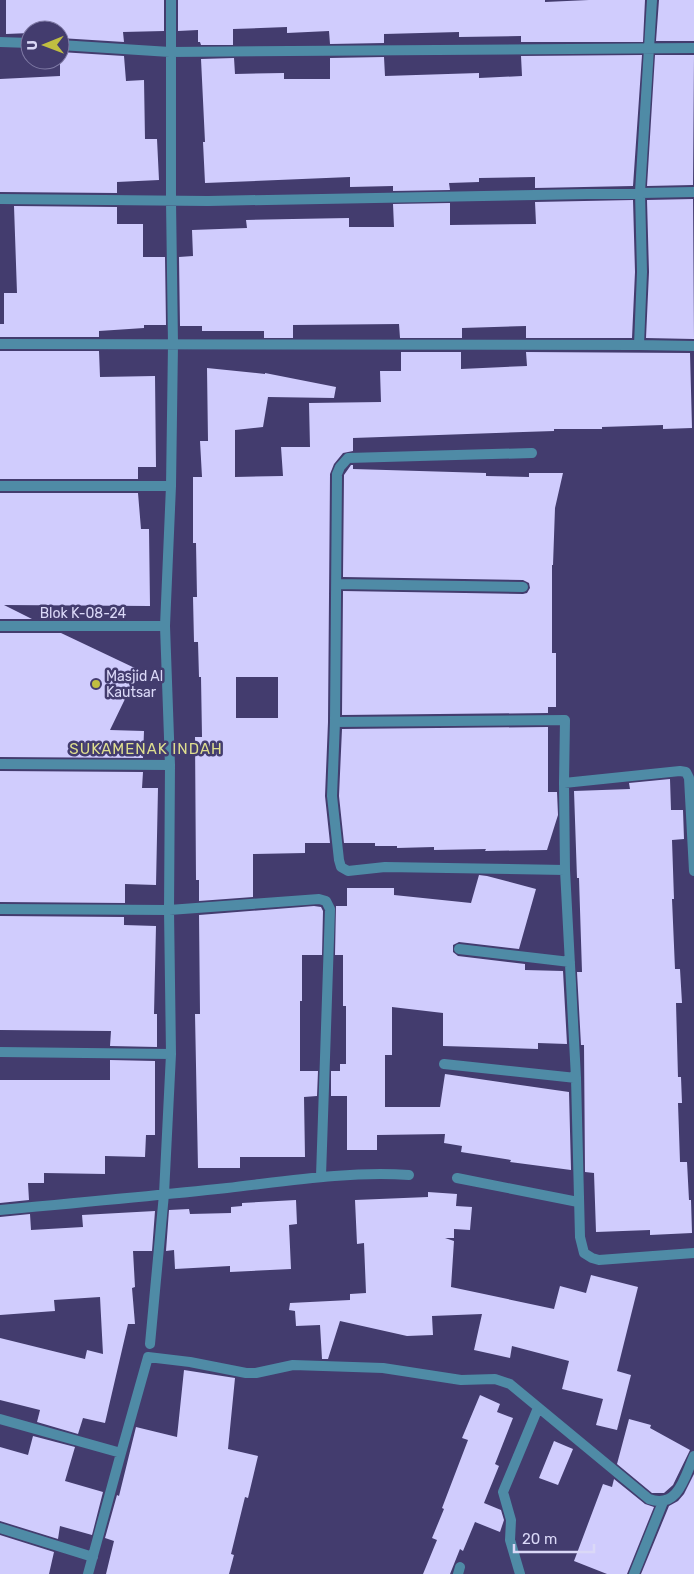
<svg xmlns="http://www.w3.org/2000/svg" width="694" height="1574" viewBox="0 0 694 1574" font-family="Rubik,sans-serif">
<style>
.building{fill:#d0ccfd;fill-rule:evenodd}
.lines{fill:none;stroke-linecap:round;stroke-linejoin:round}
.minor{stroke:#4f8ba6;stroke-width:10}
.poi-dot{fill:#c0be41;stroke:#433c6e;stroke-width:2}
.labels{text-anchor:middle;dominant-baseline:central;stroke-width:5;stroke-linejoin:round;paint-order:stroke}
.street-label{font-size:14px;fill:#dad8f7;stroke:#433c6e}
.poi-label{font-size:14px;fill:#dad8f7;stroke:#433c6e;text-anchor:start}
.neighbourhood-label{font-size:15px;letter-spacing:1px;fill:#dede8f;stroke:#433c6e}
</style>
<rect width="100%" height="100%" fill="#433c6e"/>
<!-- building -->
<path class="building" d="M 6,0 L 164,0 L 164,31 L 123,32 L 124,42 L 60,38 L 60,30 L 30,30 L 30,33 L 6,34 Z
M 178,0 L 545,0 L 545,2 L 589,0 L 645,0 L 643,42 L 521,42 L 521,36 L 459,37 L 459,32 L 384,34 L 384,43 L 330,44 L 329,31 L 287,33 L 287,27 L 233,29 L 233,45 L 201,45 L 200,42 L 198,42 L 198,30 L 178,31 Z
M 659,0 L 694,0 L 694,41 L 656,41 Z
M 60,52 L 124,56 L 126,81 L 144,80 L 145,139 L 157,139 L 159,180 L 117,182 L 117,193 L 0,192 L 0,79 L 60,76 Z
M 642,55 L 633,186 L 535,188 L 535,177 L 479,178 L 479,182 L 449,183 L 450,190 L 393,191 L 393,186 L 350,187 L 350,177 L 205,183 L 203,142 L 205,142 L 201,59 L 234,58 L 235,74 L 284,73 L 284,79 L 330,79 L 330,58 L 384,57 L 385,76 L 479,73 L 479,78 L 522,76 L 521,56 Z
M 655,55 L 694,55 L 693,185 L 647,186 Z
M 693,199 L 694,339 L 646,338 L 649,272 L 647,200 Z
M 633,200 L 635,272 L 632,338 L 526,338 L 526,326 L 462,328 L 462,338 L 400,338 L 399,324 L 293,325 L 293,338 L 264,338 L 264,331 L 202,331 L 202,326 L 180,326 L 179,257 L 193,256 L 192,230 L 247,228 L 246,220 L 293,219 L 349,218 L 349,227 L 394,227 L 393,204 L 450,203 L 450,225 L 536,224 L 535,202 Z
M 14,206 L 117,207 L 117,224 L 143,224 L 143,257 L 165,257 L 166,325 L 144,325 L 144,328 L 99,331 L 99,337 L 0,337 L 0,324 L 4,324 L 4,293 L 17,293 Z
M 0,351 L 99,351 L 100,377 L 155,376 L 156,467 L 138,467 L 138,479 L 0,479 Z
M 401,352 L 461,352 L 461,369 L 527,366 L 526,352 L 690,353 L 692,428 L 663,429 L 663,425 L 602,427 L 602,429 L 554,429 L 554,431 L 353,438 L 353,451 L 343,453 L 334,464 L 330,474 L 328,722 L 325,796 L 330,843 L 305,843 L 305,853 L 253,854 L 253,897 L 199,901 L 199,880 L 196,880 L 195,737 L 202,737 L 201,677 L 199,677 L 198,642 L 194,642 L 193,597 L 197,597 L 196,543 L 193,543 L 193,477 L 202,477 L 200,441 L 208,441 L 207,368 L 265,374 L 265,373 L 336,387 L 334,398 L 268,397 L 263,427 L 235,430 L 235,477 L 283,476 L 281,447 L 310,447 L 309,403 L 381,402 L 380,371 L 401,371 ZM 236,677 L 278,677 L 278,718 L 236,718 Z
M 351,465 L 353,465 L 353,469 L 486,473 L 486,476 L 529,477 L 529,473 L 563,473 L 555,508 L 553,565 L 552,565 L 552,653 L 556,653 L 556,707 L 548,707 L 548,713 L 342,715 L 343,591 L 523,594 L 527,593 L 530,588 L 529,583 L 523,580 L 343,577 L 344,475 Z
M 0,493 L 138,493 L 141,529 L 149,529 L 150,606 L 4,605 L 32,619 L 0,619 Z
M 0,633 L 61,633 L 139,670 L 110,730 L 144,731 L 143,758 L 0,757 Z
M 548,727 L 548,792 L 557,792 L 558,815 L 547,850 L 485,851 L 486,849 L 434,850 L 434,847 L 397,848 L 397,846 L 375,846 L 375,843 L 344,843 L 339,796 L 342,729 Z
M 0,771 L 143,772 L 142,788 L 158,788 L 156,885 L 125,884 L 125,903 L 0,902 Z
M 670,779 L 671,810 L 683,810 L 684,839 L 672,840 L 674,899 L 672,899 L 675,969 L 680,969 L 682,1003 L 676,1003 L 678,1077 L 681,1077 L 682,1103 L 678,1103 L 680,1162 L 687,1162 L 689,1200 L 691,1200 L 692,1233 L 650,1235 L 650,1230 L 596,1232 L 594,1173 L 585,1172 L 584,1045 L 581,1045 L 577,972 L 582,972 L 579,878 L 577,878 L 574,791 L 630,789 L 629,783 Z
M 479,875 L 487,876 L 536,889 L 519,949 L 459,942 L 453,945 L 453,952 L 458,956 L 525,964 L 525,970 L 563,971 L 567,1044 L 538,1043 L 538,1049 L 443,1046 L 443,1013 L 392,1007 L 392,1055 L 385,1055 L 385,1107 L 440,1107 L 445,1074 L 569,1092 L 571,1170 L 510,1162 L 511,1160 L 461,1152 L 462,1146 L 444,1143 L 445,1134 L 377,1135 L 377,1150 L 347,1150 L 347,1096 L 331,1096 L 331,1071 L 340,1071 L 340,1064 L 346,1064 L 346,1006 L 343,1006 L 343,955 L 335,955 L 336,906 L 347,906 L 347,888 L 394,888 L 394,895 L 471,903 Z
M 314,906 L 321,907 L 323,911 L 322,955 L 302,955 L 302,1001 L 300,1001 L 300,1071 L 318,1071 L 317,1096 L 304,1097 L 305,1157 L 240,1157 L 240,1168 L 198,1168 L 195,1014 L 200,1014 L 199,915 Z
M 0,916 L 124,917 L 124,925 L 156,926 L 154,1014 L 157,1014 L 157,1047 L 110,1046 L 111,1031 L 0,1030 Z
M 110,1060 L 155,1061 L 155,1135 L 146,1135 L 145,1157 L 105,1156 L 105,1174 L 44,1173 L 44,1183 L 28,1183 L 29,1200 L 0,1203 L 0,1080 L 110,1080 Z
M 428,1192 L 457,1194 L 456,1206 L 472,1207 L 470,1230 L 454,1229 L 454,1238 L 445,1238 L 454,1241 L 451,1287 L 554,1309 L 560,1286 L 586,1293 L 591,1275 L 638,1287 L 617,1371 L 631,1375 L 617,1430 L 596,1425 L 603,1399 L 562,1389 L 569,1361 L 512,1346 L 510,1358 L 474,1350 L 482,1314 L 432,1316 L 433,1335 L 407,1336 L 340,1321 L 328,1359 L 322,1359 L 320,1325 L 296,1326 L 295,1311 L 289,1310 L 290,1303 L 350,1300 L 350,1294 L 366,1293 L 364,1243 L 357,1244 L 355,1200 L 428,1197 Z
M 296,1200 L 297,1224 L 289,1225 L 291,1269 L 230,1272 L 230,1266 L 175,1269 L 174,1250 L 166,1251 L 169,1210 L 189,1209 L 190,1214 L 231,1213 L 231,1207 L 242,1206 L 242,1203 Z
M 155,1211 L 152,1251 L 133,1251 L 135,1287 L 132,1288 L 135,1324 L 128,1324 L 105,1423 L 83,1418 L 78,1434 L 37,1422 L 40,1410 L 0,1400 L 0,1338 L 85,1359 L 87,1350 L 103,1354 L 100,1297 L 54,1300 L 55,1311 L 0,1315 L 0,1217 L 30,1214 L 31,1230 L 83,1227 L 82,1215 Z
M 184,1370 L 235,1378 L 228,1449 L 258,1456 L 248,1498 L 245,1497 L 231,1554 L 234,1555 L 229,1574 L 106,1574 L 114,1541 L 105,1538 L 117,1495 L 119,1496 L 136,1427 L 177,1437 Z
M 480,1395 L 500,1404 L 497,1412 L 513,1418 L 495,1464 L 499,1466 L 484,1503 L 501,1510 L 504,1520 L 500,1532 L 475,1522 L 463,1551 L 460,1549 L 450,1574 L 423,1574 L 437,1540 L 432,1538 L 444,1509 L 442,1508 L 468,1440 L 462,1438 Z
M 629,1419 L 651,1425 L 650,1428 L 690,1450 L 673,1485 L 664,1493 L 652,1493 L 617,1464 Z
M 33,1436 L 75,1447 L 65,1481 L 103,1492 L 92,1535 L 60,1526 L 58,1539 L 0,1521 L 0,1447 L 28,1455 Z
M 554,1441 L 573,1449 L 558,1485 L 539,1478 Z
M 694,1474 L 694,1574 L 641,1574 L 669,1506 L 678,1501 L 684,1494 Z
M 614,1479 L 645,1504 L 654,1507 L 627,1574 L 607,1574 L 574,1561 L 603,1484 L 612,1487 Z
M 0,1535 L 54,1552 L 49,1574 L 0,1574 Z"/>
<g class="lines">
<!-- minor -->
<path class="minor" d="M 0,42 L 30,43
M 60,45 L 170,52 L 694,48
M 0,199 L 208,201 L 694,192
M 0,344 L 639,345 L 694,346
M 639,345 L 642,272 L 640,192 L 652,0
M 532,453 L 348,458 L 340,467 L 337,474 L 335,722 L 332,796 L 339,860 L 341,867 L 348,871 L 385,867 L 565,870
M 0,486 L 171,486
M 336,584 L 523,587
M 0,626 L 165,626
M 335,722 L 565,720 L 564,783
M 0,764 L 170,765
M 694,871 L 689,778 L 686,772 L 680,771 L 564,783 L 565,870 L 576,1078 L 580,1237 L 584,1253 L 592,1258 L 599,1260 L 694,1253
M 0,909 L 169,910 L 319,899 L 326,901 L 330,909 L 321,1176
M 459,949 L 570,962
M 0,1052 L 171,1054
M 444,1064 L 576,1078
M 457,1178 L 578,1202
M 0,1210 C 76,1203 152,1196 227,1188 C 288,1181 348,1171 409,1175
M 150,1344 L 164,1194 L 171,1054 L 169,910 L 170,765 L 165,626 L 171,486 L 173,344 L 171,201 L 171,0
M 0,1419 L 121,1453 L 148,1357 L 190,1362 L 246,1373 L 256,1373 L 293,1365 L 383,1368 L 461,1380 L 495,1379 L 510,1384 L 649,1499 C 678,1510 685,1476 694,1456
M 0,1528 L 93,1557
M 88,1574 L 121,1453
M 458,1574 L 460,1567
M 520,1574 L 510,1540 L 511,1520 L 503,1492 L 538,1408
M 634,1574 L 663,1502"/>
</g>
<!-- markers -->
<circle class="poi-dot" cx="96" cy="684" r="5"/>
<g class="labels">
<!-- street labels -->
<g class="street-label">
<text x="83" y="613">Blok K-08-24</text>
</g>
<!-- poi labels -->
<g class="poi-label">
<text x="106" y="676">Masjid Al<tspan x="106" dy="16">Kautsar</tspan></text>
</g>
<!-- neighbourhood labels -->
<g class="neighbourhood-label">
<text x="146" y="749">SUKAMENAK INDAH</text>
</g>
</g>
<!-- north arrow -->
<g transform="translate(45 45) rotate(269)"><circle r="24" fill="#433c6e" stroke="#7f7aa5"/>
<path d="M0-4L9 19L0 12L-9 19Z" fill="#c0be41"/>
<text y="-8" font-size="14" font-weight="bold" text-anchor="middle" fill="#dad8f7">U</text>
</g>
<!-- scale -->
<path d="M514 1544v8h80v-8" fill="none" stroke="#dad8f7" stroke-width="2.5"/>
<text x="522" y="1544" font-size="15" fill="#dad8f7" stroke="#433c6e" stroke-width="4" paint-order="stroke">20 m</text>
</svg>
